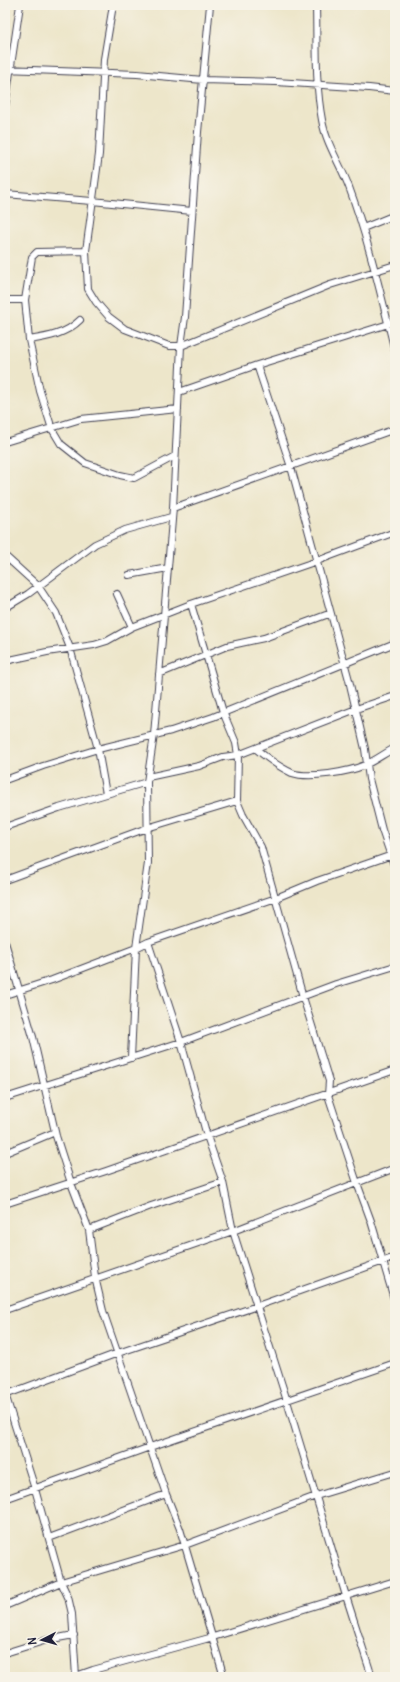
<svg xmlns="http://www.w3.org/2000/svg" width="400" height="1682" viewBox="0 0 400 1682" font-family="Delius,sans-serif">
<style>
.lines{fill:none;stroke-linecap:round;stroke-linejoin:round}
.street-casing{stroke:#403f50;stroke-width:8}
.street{stroke:#fff;stroke-width:6}
</style>
<rect width="100%" height="100%" fill="#f7f3e8"/>
<filter id="ink" filterUnits="userSpaceOnUse"><feTurbulence type="fractalNoise" baseFrequency=".025" numOctaves="2"/><feDisplacementMap in="SourceGraphic" scale="8" xChannelSelector="R" yChannelSelector="G"/><feConvolveMatrix kernelMatrix="1 2 1 2 8 2 1 2 1" color-interpolation-filters="sRGB"/></filter>
<filter id="wash" filterUnits="userSpaceOnUse"><feTurbulence type="fractalNoise" baseFrequency=".012" numOctaves="4" result="noise"/><feDisplacementMap in="SourceGraphic" scale="16" xChannelSelector="R" yChannelSelector="G"/><feGaussianBlur stdDeviation="0.9" result="paint"/><feColorMatrix in="noise" values="0 0 0 0 0 0 0 0 0 0 0 0 0 0 0 0 0 1.4 0 .05"/><feComposite in="paint" operator="in"/></filter>
<g filter="url(#wash)">
<rect width="100%" height="100%" fill="#ede6ca"/>
</g>
<g filter="url(#ink)">
<g class="lines">
<defs>
<path id="street" d="M 113,5 L 104,59 L 99,154 L 86,251 L 88,289 L 96,302 L 109,317 L 125,329 L 169,346 L 181,346 L 330,285 L 395,265
M 316,5 C 317,43 315,83 322,120 C 326,144 341,165 349,187 C 369,241 381,296 395,351
M 5,69 L 137,74 L 203,80 L 276,82 L 369,88 L 395,91
M 5,106 L 20,5
M 5,194 L 92,201 L 192,211
M 363,228 L 395,215
M 5,300 L 25,300 L 32,257 L 37,252 L 86,251
M 25,300 L 29,340 L 40,391 L 52,429 L 61,444 L 85,463 L 120,475 L 134,478 L 175,456
M 29,340 C 48,337 66,334 80,320
M 257,365 L 291,467 L 349,680 L 365,749 L 369,779 L 382,830 L 395,868
M 179,392 L 257,365 L 395,322
M 5,442 L 81,419 L 178,409
M 173,508 L 395,429
M 5,556 L 38,586 L 56,613 L 70,648 L 98,749 L 106,794
M 129,575 L 168,568
M 117,594 L 132,627
M 191,604 L 223,712 L 236,743 L 238,755 L 237,801 L 243,815 L 261,847 L 303,997 L 329,1081 L 328,1095 L 357,1183 L 371,1221 L 395,1302
M 5,608 L 28,594 L 95,544 L 125,530 L 171,517
M 5,661 L 47,652 L 94,645 L 107,641 L 132,627 L 191,604 L 317,561 L 395,532
M 159,674 L 227,646 L 264,638 L 326,615 L 331,615
M 256,749 C 267,758 279,767 292,773 C 309,779 349,772 365,765 C 376,760 385,753 395,748
M 148,777 L 199,766 L 223,757 L 238,755 L 356,709 L 395,696
M 5,780 L 43,766 L 98,749 L 171,731 L 213,717 L 395,643
M 5,827 L 59,808 L 147,782
M 5,880 L 147,828 L 237,801
M 5,942 L 33,1037 L 56,1136 L 71,1183 L 89,1230 L 95,1277 L 103,1311 L 166,1494 L 180,1529 L 224,1677
M 148,942 L 181,1042 L 207,1136 L 223,1182 L 233,1231 L 287,1401 L 346,1596 L 372,1677
M 5,995 L 52,980 L 136,948 L 148,942 L 276,898 L 317,881 L 395,854
M 131,1058 L 136,948 L 148,863 L 147,782 L 154,735 L 173,508 L 181,346 L 185,317 L 198,132 L 210,5
M 5,1098 L 181,1042 L 336,984 L 395,966
M 5,1153 L 55,1132
M 5,1204 L 106,1171 L 395,1070
M 89,1230 L 151,1206 L 223,1182
M 5,1310 L 233,1231 L 395,1168
M 5,1394 L 35,1489 L 61,1582 L 68,1597 L 72,1614 L 76,1677
M 5,1395 L 118,1353 L 260,1305 L 395,1257
M 5,1499 L 150,1447 L 395,1363
M 49,1538 L 166,1494
M 5,1606 L 61,1582 L 185,1545 L 316,1496 L 395,1472
M 5,1653 L 47,1640 L 74,1635
M 73,1677 L 93,1670 L 213,1637 L 395,1581"/>
</defs>
<!-- street casing -->
<use href="#street" class="street-casing"/>
<!-- street -->
<use href="#street" class="street"/>
</g>
</g>
<!-- margin -->
<rect width="400" height="1682" fill="none" stroke="#f7f3e8" stroke-width="20"/>
<!-- north arrow -->
<g transform="translate(42 1640) rotate(264)" stroke="#f7f3e8" stroke-width="3" paint-order="stroke">
<path d="M0-3L7 15L0 10L-7 15Z" fill="#22223b"/>
<text y="-6" font-size="11" font-weight="bold" text-anchor="middle" fill="#22223b">N</text>
</g>
</svg>
